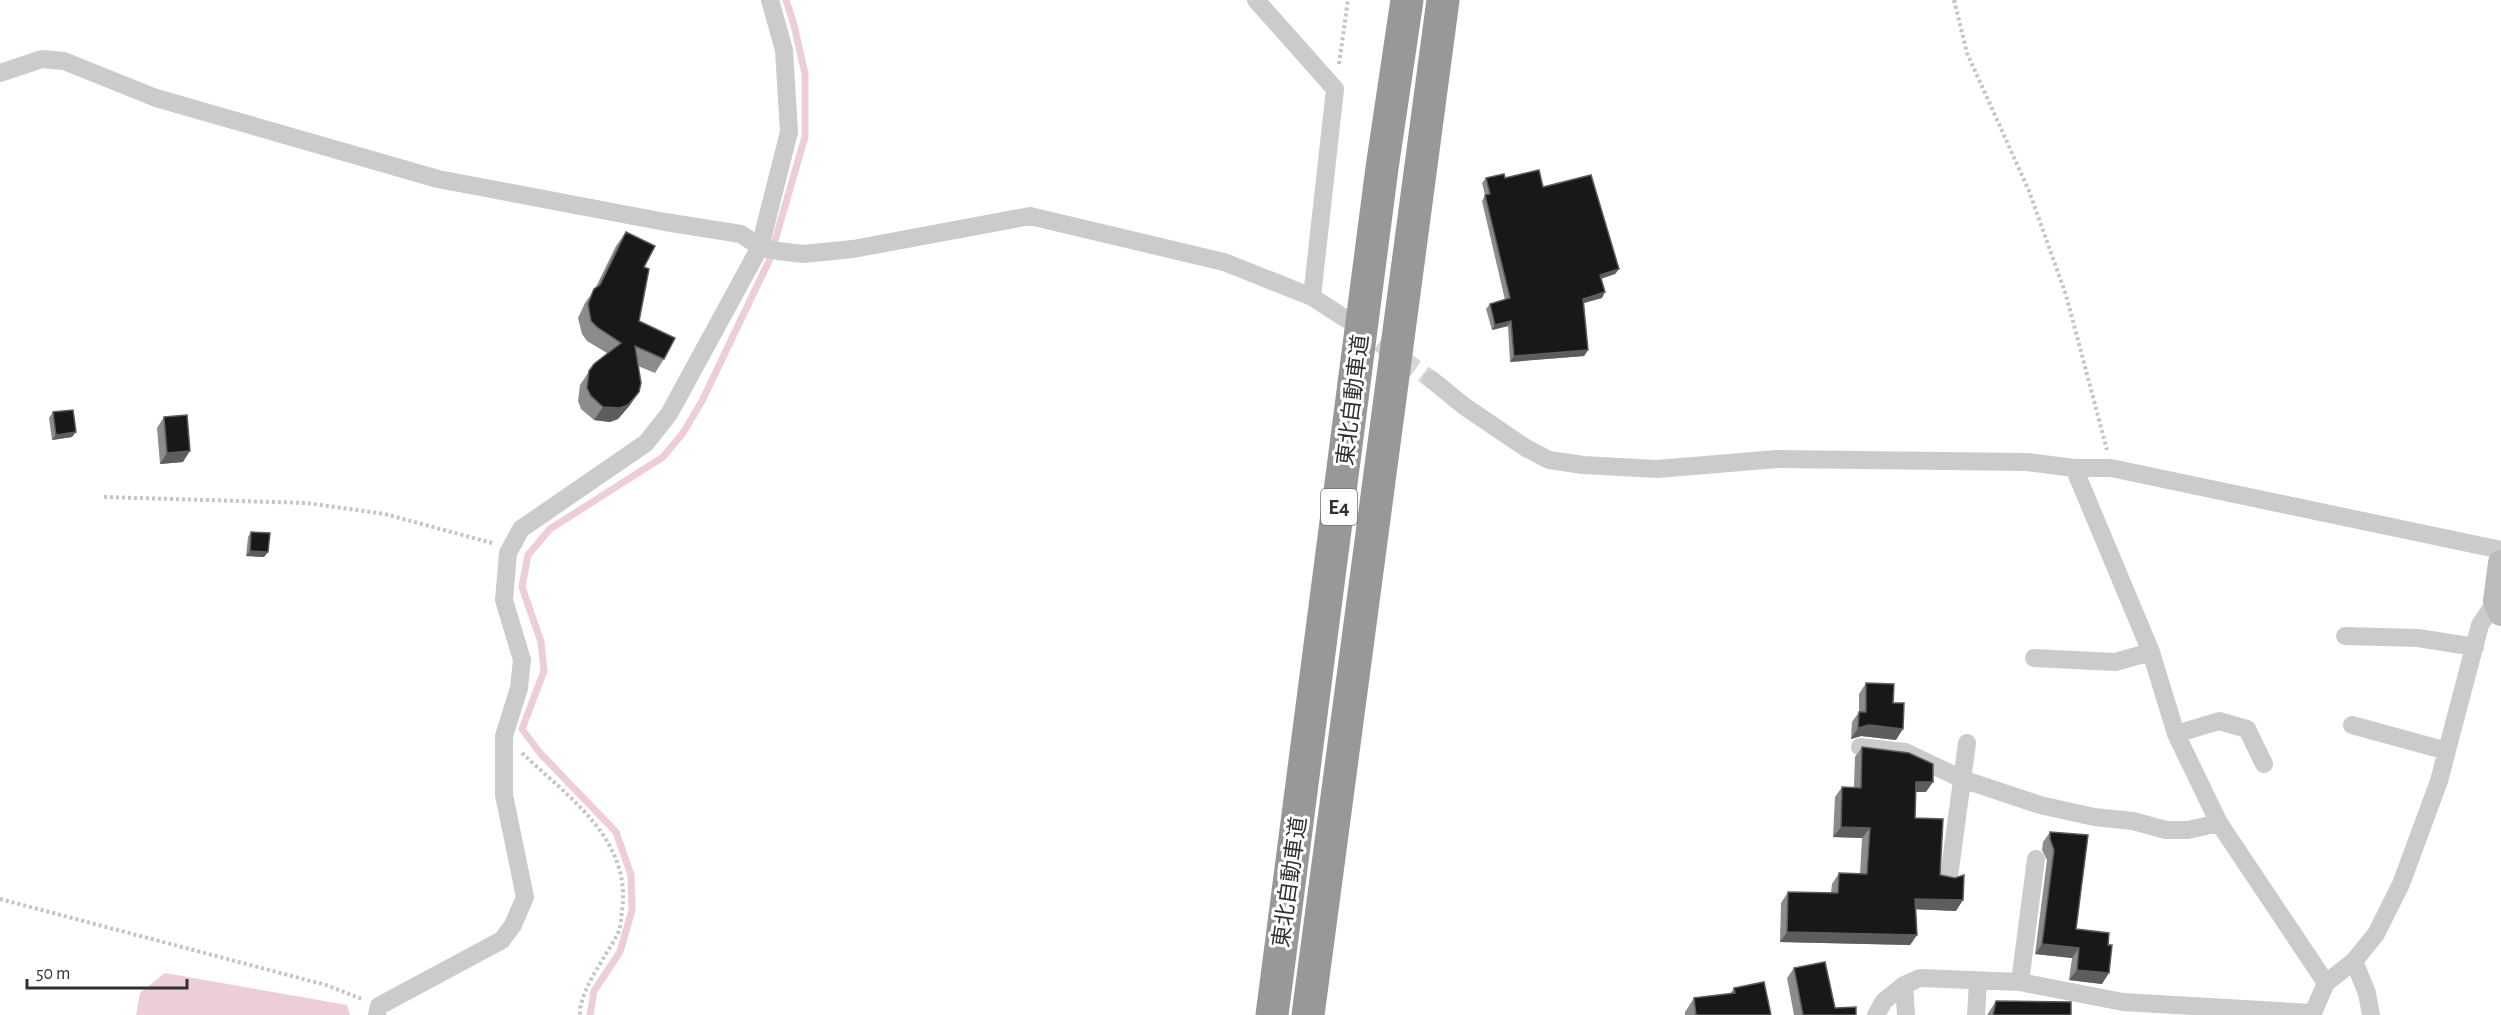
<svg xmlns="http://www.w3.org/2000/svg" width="2501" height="1015" viewBox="0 0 2501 1015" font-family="'Alegreya Sans','Noto Sans JP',sans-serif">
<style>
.water{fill:#edcdd6}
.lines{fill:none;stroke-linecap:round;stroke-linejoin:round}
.stream{stroke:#edcdd6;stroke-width:7}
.street-tunnel{stroke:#d6d6d6;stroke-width:18;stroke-dasharray:18 9;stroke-linecap:butt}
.path{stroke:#c5c5c5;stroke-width:4;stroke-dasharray:3 3;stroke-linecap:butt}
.street{stroke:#cbcbcb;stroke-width:18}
.secondary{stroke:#bbb;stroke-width:26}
.highway{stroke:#989898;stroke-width:33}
.wall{fill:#8c8c8c}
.shaded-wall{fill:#5d5d5d}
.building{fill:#181818;stroke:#5d5d5d;stroke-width:1.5}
.labels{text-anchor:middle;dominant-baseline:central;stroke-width:6;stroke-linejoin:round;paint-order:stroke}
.shield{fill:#fff;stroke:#6f6f6f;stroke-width:1.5}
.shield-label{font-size:21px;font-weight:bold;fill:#313131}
.street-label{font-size:22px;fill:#313131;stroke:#fff}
</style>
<rect width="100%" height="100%" fill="#fff"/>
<!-- water -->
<path class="water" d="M 165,973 L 347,1005 L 350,1015 L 136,1015 L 140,993 Z"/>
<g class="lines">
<!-- stream -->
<path class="stream" d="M 590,1015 L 594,991 L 620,952 L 632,910 L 631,875 L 616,832 L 540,753 L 522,729 L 544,671 L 541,642 L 522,587 L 528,555 L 550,529 L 663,457 L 683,433 L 702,401 L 769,261 L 805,137 L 805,74 L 794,25 L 786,0"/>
<!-- street-tunnel -->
<path class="street-tunnel" d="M 1357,327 L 1432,380"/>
<!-- path -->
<path class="path" d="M 1954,0 L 1967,53 L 2029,191 L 2066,295 L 2107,450
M 1339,64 L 1348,0
M 104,497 L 307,503 L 385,514 L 492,543
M 522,753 C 568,797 632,839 622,911 C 621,919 621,930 616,937 C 605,958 579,991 580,1015
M 0,899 L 326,985 L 362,999"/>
<!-- street -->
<path class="street" d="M 1256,0 L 1335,89 L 1312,297
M 0,73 L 42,59 L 64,61 L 156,98 L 438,179 L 665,222 L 741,234 L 760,247 L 778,251 L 803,254 L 853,249 L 1030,216 L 1224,262 L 1312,297 L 1346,319
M 1432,380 L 1464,406 L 1526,448 L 1549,460 L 1583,465 L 1657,469 L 1777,459 L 2027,462 L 2074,468 L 2111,468 L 2501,550
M 2074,468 L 2151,652 L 2176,734 L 2219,823 L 2326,983
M 2345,636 L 2418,638 L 2475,647
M 2034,658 L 2115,662 L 2151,652
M 2352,725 L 2447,751
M 2176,734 L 2219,721 L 2247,729 L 2264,764
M 1860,747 L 1905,752 L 1962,779 L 2040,805 L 2094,817 L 2133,821 L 2166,830 L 2188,830 L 2219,823
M 1949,877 L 1967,743
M 2354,961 L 2367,993 L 2371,1015
M 2020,982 L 2036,859
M 1904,985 L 1906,1015
M 377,1015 L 379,1006 L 502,940 L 513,925 L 525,897 L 504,795 L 504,736 L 519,688 L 522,660 L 504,600 L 508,553 L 521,529 L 646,443 L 669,414 L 760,247 L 789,132 L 784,50 L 770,0
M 1876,1015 L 1884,1001 L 1904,985 L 1920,978 L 2020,982 L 2123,1002 L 2312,1013
M 1976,1015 L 1978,982
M 2312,1015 L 2326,983 L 2354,961 L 2376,934 L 2401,884 L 2439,781 L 2480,625 L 2496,601"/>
<!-- secondary -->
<path class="secondary" d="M 2501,563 L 2496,601 L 2501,613"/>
<!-- highway -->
<path class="highway" d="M 1272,1015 L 1382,168 L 1407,0
M 1308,1015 L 1443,0"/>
</g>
<!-- wall -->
<path class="wall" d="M 1486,178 L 1505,178 L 1543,187 L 1619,269 L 1615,274 L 1601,279 L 1602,298 L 1584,303 L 1588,350 L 1584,356 L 1510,362 L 1508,326 L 1492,330 L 1486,309 L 1490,304 L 1505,300 L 1482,201 L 1485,195 L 1482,183 Z
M 626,232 L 644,267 L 639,321 L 664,359 L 655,373 L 638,366 L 630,405 L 618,419 L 610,422 L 594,420 L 581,409 L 578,401 L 580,385 L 594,364 L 607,353 L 587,341 L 582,334 L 578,318 L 585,303 L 595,289 L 616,246 Z
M 53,412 L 72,437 L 52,440 L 49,418 Z
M 164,417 L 183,462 L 160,464 L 157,428 Z
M 251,532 L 268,552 L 264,557 L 246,556 L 248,537 Z
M 1866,683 L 1893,703 L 1896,740 L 1861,736 L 1851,739 L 1852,722 L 1859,712 L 1859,694 Z
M 1862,747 L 1926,792 L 1916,792 L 1915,818 L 1956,911 L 1916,909 L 1917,935 L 1910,945 L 1780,942 L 1781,903 L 1788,892 L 1831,893 L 1832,884 L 1839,873 L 1860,874 L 1862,838 L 1833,837 L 1835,797 L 1842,787 L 1854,787 L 1855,757 Z
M 2050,832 L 2076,929 L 2102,984 L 2069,980 L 2072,958 L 2035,954 L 2047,860 L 2042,850 L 2043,842 Z
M 1794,968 L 1835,1008 L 1856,1015 L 1794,1015 L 1787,978 Z
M 1734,988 L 1771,1015 L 1685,1015 L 1685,1012 L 1694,998 L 1730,994 Z
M 1996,1001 L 2071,1015 L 1987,1015 Z"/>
<!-- shaded-wall -->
<path class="shaded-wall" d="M 1619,269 L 1615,274 L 1596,280 L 1600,275 Z
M 1605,292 L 1602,298 L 1580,304 L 1583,299 Z
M 1511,321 L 1508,326 L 1492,330 L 1495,325 Z
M 1588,350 L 1584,356 L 1510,362 L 1514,356 Z
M 639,392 L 630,405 L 618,419 L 610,422 L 594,420 L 603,407 Z
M 76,432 L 72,437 L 52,440 L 56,435 Z
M 190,451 L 183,462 L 160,464 L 167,453 Z
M 250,551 L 268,552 L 264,557 L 246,556 Z
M 1869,725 L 1903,729 L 1896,740 L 1861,736 L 1851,739 L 1858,728 Z
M 1916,782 L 1933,782 L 1926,792 L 1909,792 Z
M 1841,827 L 1870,828 L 1862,838 L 1833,837 Z
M 1915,899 L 1963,900 L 1956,911 L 1908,909 Z
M 1787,932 L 1917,935 L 1910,945 L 1780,942 Z
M 2042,944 L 2079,948 L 2072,958 L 2035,954 Z
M 2077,970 L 2109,973 L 2102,984 L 2069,980 Z"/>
<!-- building -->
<path class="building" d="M 1539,170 L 1543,187 L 1591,175 L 1619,269 L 1600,275 L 1605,292 L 1583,299 L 1588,350 L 1514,356 L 1511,321 L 1495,325 L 1490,304 L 1510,298 L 1485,195 L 1490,194 L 1486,178 L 1504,174 L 1505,178 Z
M 626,232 L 655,246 L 644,267 L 649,269 L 639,321 L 675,338 L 664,359 L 635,346 L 641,383 L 639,392 L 628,405 L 620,408 L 603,407 L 591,396 L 587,388 L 589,371 L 594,364 L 621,343 L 597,327 L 591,321 L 588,304 L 594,289 L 600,285 Z
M 73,410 L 76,432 L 56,435 L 53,412 Z
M 187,415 L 190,451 L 167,453 L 164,417 Z
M 251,532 L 270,533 L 268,552 L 250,551 Z
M 1866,683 L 1894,684 L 1893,703 L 1904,703 L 1903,729 L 1869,725 L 1858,728 L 1859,712 L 1866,712 Z
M 1862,747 L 1909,753 L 1933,764 L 1933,782 L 1916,782 L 1915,818 L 1943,819 L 1940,875 L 1955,878 L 1964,875 L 1963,900 L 1915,899 L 1917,935 L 1787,932 L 1788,892 L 1838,893 L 1839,873 L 1867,874 L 1870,828 L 1841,827 L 1842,787 L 1861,788 Z
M 2050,832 L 2088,835 L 2076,929 L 2109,933 L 2108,945 L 2112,945 L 2109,973 L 2077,970 L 2079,948 L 2042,944 L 2054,850 L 2050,839 Z
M 1825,962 L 1835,1008 L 1856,1007 L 1856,1015 L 1803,1015 L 1794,968 Z
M 1764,982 L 1771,1015 L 1696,1015 L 1694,998 L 1735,993 L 1734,988 Z
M 1996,1001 L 2071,1002 L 2071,1015 L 1993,1015 Z"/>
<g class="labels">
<!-- shield labels -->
<rect class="shield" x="1321" y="489" width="36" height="36" rx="4.5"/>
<g class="shield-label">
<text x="1339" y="507">E4</text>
</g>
<!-- street labels -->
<g class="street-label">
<text transform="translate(1353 400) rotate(-83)">東北自動車道</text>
<text transform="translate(1290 882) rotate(-82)">東北自動車道</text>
</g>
</g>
<!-- scale -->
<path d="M27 979v9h160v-9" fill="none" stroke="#313131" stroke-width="3"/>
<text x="36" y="979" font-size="18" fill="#313131" stroke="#ffffff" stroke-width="4.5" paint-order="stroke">50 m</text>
</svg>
